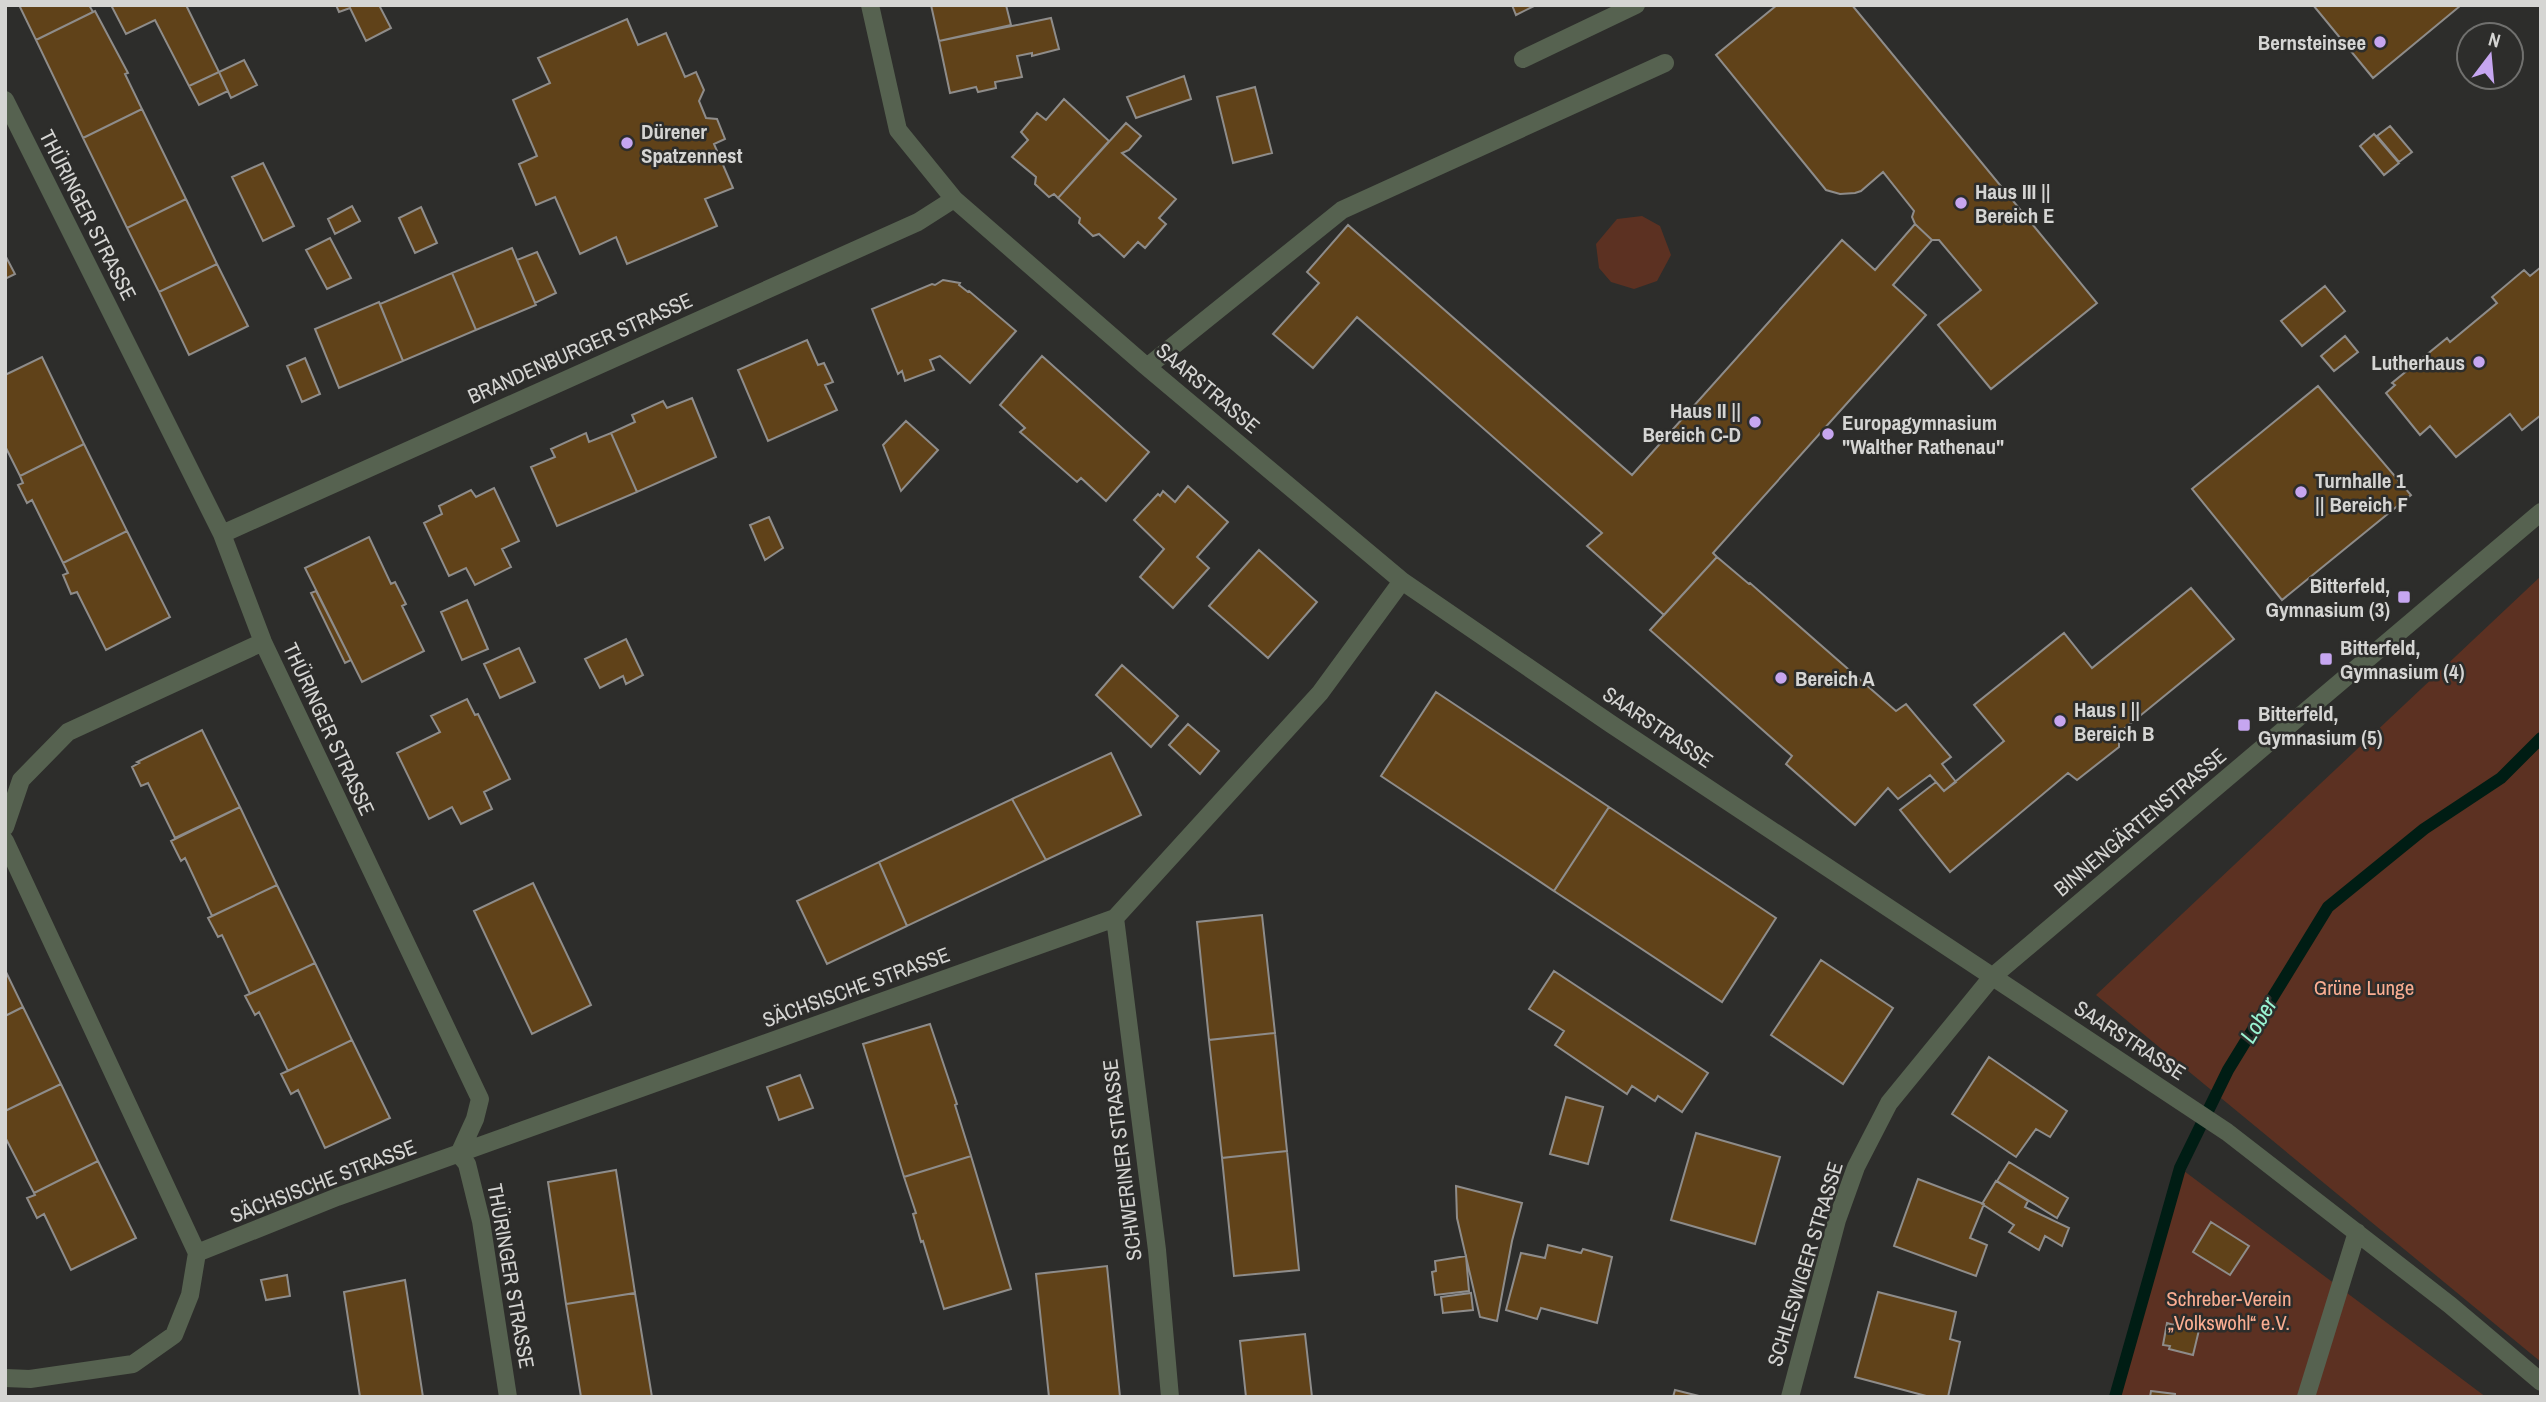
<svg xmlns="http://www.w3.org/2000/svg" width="2546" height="1402" viewBox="0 0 2546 1402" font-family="'Archivo Narrow',sans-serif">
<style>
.green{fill:#5c3122}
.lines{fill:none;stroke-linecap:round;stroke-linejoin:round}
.stream{stroke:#001d14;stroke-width:12}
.building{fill:#604219;stroke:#8e8c8a;stroke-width:2}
.minor{stroke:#566250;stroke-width:18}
.poi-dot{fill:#c6a6f0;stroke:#2d2d2b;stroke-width:2.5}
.labels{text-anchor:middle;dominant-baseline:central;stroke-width:5;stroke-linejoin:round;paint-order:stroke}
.poi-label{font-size:21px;font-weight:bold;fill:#d5d5d3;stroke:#2d2d2b;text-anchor:start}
.street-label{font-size:21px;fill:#d5d5d3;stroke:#2d2d2b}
.park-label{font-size:21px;fill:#fbae92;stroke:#2d2d2b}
.water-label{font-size:23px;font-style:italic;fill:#99f3d1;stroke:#2d2d2b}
</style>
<rect width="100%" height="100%" fill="#2d2d2b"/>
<!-- green -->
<path class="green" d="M 1642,216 L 1660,226 L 1671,255 L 1657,281 L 1634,289 L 1611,282 L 1599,268 L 1596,244 L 1617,219 Z
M 2541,576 L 2541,1362 L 2096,995 Z
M 2180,1168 L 2486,1397 L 2115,1397 Z"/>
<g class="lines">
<!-- stream -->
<path class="stream" d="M 2115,1397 L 2180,1168 L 2228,1070 L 2328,907 L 2424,829 L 2501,778 L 2541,738"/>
</g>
<!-- building -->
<path class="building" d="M 19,5 L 89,5 L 93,12 L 36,40 Z
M 111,5 L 186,5 L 219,72 L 189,86 L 155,20 L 126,34 Z
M 336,5 L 379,5 L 391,28 L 366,41 L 350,8 L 339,12 Z
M 931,5 L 1006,5 L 1011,25 L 939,41 Z
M 1512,5 L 1536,5 L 1516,15 Z
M 1777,5 L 1852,5 L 2097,303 L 1991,389 L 1938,325 L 1981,290 L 1939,240 L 1932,240 L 1915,224 L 1912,217 L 1914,211 L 1883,172 L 1861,191 L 1855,193 L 1840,194 L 1826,190 L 1716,55 Z
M 2313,5 L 2459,5 L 2460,6 L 2373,78 Z
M 95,11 L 128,73 L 125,74 L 142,109 L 83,138 L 36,40 Z
M 1051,18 L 1059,49 L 1032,56 L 1032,53 L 1017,56 L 1022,77 L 995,82 L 996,88 L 978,92 L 976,87 L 950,93 L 939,41 Z
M 627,19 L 638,45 L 666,33 L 685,77 L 696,72 L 704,90 L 699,101 L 706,118 L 717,119 L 725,139 L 714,144 L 733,188 L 705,199 L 717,226 L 627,264 L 616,237 L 580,254 L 555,197 L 536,205 L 519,164 L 537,156 L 513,100 L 550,83 L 538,58 Z
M 244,60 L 257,85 L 231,98 L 219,72 Z
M 219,72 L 228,91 L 199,105 L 189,86 Z
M 1184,76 L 1191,99 L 1136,118 L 1127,97 Z
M 1255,87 L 1272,153 L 1233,163 L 1217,97 Z
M 1064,99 L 1109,141 L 1058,198 L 1054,194 L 1049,197 L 1035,184 L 1036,177 L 1012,157 L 1028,140 L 1021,132 L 1037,113 L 1046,120 Z
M 142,109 L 186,199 L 127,228 L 83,138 Z
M 1126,123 L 1141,136 L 1129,150 L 1122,153 L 1176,199 L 1159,218 L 1166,224 L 1145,248 L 1138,242 L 1124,257 L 1099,234 L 1093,236 L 1079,223 L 1080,218 L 1058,198 Z
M 2390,126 L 2412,152 L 2399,162 L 2377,136 Z
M 2374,134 L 2399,163 L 2384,175 L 2360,146 Z
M 263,163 L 294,226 L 263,241 L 232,177 Z
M 186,199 L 217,264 L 159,292 L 127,228 Z
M 352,206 L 360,221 L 335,234 L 328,219 Z
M 421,207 L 437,243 L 415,253 L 399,218 Z
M 1915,224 L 1932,240 L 1893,285 L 1926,315 L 1713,553 L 1717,557 L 1664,615 L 1587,546 L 1602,533 L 1357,317 L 1313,368 L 1273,334 L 1319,283 L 1307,272 L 1348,225 L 1632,475 L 1842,240 L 1875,270 Z
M 330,238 L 351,278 L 327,289 L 306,250 Z
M 512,248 L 536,305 L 476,330 L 452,273 Z
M 537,252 L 556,293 L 535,303 L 517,260 Z
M 5,255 L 15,274 L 5,279 Z
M 217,264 L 248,326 L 189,355 L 159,292 Z
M 2541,267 L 2541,415 L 2522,430 L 2510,414 L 2456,457 L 2430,426 L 2420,435 L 2386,393 L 2395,385 L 2392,383 L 2447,338 L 2450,342 L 2497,303 L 2492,297 L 2524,270 L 2530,276 Z
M 452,273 L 476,330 L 403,361 L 380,304 Z
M 943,280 L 960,283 L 959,285 L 968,292 L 969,291 L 1016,331 L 970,383 L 940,356 L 930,360 L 934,370 L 905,381 L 902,371 L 898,374 L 872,309 L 932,284 L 935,285 Z
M 2325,286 L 2345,311 L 2302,346 L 2281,321 Z
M 379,302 L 403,361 L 339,388 L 315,329 Z
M 2345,336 L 2358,352 L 2334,371 L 2321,356 Z
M 807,340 L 818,365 L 824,363 L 833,382 L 825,385 L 837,410 L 768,441 L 738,370 Z
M 1042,356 L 1149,452 L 1106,501 L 1081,478 L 1077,482 L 1020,432 L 1025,428 L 1000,405 Z
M 42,357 L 84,444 L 20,476 L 5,446 L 5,375 Z
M 305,358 L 320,394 L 302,402 L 287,366 Z
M 2318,386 L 2411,495 L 2282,600 L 2192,489 Z
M 692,398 L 716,457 L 637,492 L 611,433 L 635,422 L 632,415 L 663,401 L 667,408 Z
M 906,421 L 938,450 L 901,491 L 883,445 Z
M 586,433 L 589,442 L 611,433 L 637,492 L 557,526 L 531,467 L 555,457 L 551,449 Z
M 84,444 L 127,531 L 63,563 L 32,500 L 27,503 L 18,485 L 23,483 L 20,476 Z
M 1188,486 L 1228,522 L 1197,557 L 1209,568 L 1173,608 L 1140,577 L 1164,549 L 1134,520 L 1158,494 L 1160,496 L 1163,491 L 1175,502 Z
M 494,488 L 519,541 L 502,549 L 511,567 L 475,585 L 466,568 L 449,576 L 424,523 L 442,514 L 439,506 L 471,490 L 476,497 Z
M 769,517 L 783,548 L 765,560 L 750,525 Z
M 127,531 L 170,617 L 106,650 L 77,592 L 71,594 L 63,575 L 68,573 L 63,563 Z
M 369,537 L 391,584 L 395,582 L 406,604 L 402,606 L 424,651 L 362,682 L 305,568 Z
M 1259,550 L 1317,602 L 1268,658 L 1209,606 Z
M 1717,557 L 1749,584 L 1750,583 L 1896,711 L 1906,704 L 1951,757 L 1942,764 L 1956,782 L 1944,791 L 1930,775 L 1898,799 L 1888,788 L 1855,825 L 1786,764 L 1792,756 L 1650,630 Z
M 2191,588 L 2234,639 L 2114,737 L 2119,742 L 2119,747 L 2077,780 L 2068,773 L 1950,872 L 1900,810 L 1936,782 L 1944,791 L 2004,741 L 1974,705 L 2064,633 L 2092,668 Z
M 316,591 L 351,660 L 345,663 L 311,593 Z
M 467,600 L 488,649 L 462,660 L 441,612 Z
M 626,639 L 643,675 L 626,684 L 623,676 L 600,688 L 585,659 Z
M 519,648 L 535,682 L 500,698 L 484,664 Z
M 1122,665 L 1178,716 L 1151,747 L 1096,695 Z
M 1436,692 L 1609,807 L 1554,891 L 1381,776 Z
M 467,699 L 475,715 L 478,714 L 510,779 L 484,792 L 492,809 L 461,824 L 452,807 L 429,819 L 397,753 L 440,732 L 431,716 Z
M 1188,724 L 1219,751 L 1200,774 L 1169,745 Z
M 202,730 L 240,807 L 175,838 L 148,783 L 141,786 L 132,767 L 139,763 L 137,762 Z
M 1111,753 L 1141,815 L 1046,860 L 1012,799 Z
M 1012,799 L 1046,860 L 907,926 L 879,862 Z
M 240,807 L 277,885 L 212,916 L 185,858 L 181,861 L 171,841 Z
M 1609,807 L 1776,918 L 1722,1002 L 1554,891 Z
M 879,862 L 907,926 L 827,964 L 797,901 Z
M 533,883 L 591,1005 L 532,1034 L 474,911 Z
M 277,885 L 315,963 L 250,994 L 222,935 L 218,937 L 208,918 Z
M 1262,915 L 1275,1033 L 1209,1040 L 1197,922 Z
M 1821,960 L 1893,1008 L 1843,1084 L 1771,1035 Z
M 315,963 L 352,1040 L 288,1071 L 259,1012 L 255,1015 L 245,996 Z
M 5,970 L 23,1007 L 5,1016 Z
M 1554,971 L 1708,1073 L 1682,1112 L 1658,1096 L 1655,1101 L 1632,1086 L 1627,1094 L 1555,1045 L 1564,1031 L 1529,1009 Z
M 23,1007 L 61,1084 L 5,1111 L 5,1016 Z
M 930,1024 L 957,1104 L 955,1105 L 971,1156 L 904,1177 L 863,1044 Z
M 1275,1033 L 1287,1151 L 1222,1158 L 1209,1040 Z
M 352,1040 L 390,1118 L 325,1148 L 298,1090 L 291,1094 L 281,1074 Z
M 1989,1057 L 2067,1111 L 2050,1137 L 2036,1129 L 2016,1157 L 1952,1114 Z
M 800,1075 L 813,1108 L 779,1120 L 767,1087 Z
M 61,1084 L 98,1161 L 34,1193 L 5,1137 L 5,1111 Z
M 1566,1097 L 1603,1107 L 1588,1164 L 1550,1154 Z
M 1696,1133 L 1780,1157 L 1755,1244 L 1671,1220 Z
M 1287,1151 L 1299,1270 L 1234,1276 L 1222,1158 Z
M 971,1156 L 1011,1289 L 944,1309 L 923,1241 L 921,1242 L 913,1214 L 916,1213 L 904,1177 Z
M 98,1161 L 136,1238 L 71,1270 L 44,1214 L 37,1218 L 27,1198 L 35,1195 L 34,1193 Z
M 2009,1162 L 2068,1198 L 2057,1218 L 1997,1181 Z
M 616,1170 L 635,1293 L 566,1304 L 548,1182 Z
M 1918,1179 L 1984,1204 L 1970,1238 L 1987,1245 L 1976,1276 L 1894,1246 Z
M 1996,1181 L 2028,1201 L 2025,1207 L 2069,1228 L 2062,1246 L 2045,1236 L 2039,1250 L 2009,1232 L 2014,1225 L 1982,1204 Z
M 1456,1186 L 1522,1203 L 1512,1241 L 1497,1321 L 1480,1317 L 1457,1218 Z
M 2211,1222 L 2249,1246 L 2230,1275 L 2193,1252 Z
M 1548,1245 L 1581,1253 L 1583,1249 L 1612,1257 L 1597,1323 L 1541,1308 L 1537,1319 L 1506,1310 L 1521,1253 L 1545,1258 Z
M 1466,1256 L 1469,1291 L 1435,1295 L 1432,1272 L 1436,1271 L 1435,1261 Z
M 1107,1266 L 1120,1397 L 1049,1397 L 1036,1274 Z
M 287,1275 L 290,1296 L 266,1300 L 261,1280 Z
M 405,1280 L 423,1397 L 360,1397 L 344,1292 Z
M 1878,1292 L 1956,1312 L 1950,1339 L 1960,1342 L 1948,1397 L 1930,1397 L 1855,1377 Z
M 635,1293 L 652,1397 L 581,1397 L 566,1304 Z
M 1471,1293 L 1473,1310 L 1443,1313 L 1441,1297 Z
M 2167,1323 L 2174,1325 L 2175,1323 L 2199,1330 L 2193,1355 L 2169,1349 L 2170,1346 L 2163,1345 Z
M 1305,1334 L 1312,1397 L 1246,1397 L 1240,1341 Z
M 1675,1390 L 1703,1397 L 1673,1397 Z
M 2151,1391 L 2175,1394 L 2175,1397 L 2150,1397 Z"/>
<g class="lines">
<!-- minor -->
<path class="minor" d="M 870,5 L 898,130 L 954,199 L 1147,367 L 1402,581 L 1611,724 L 2227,1132 L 2450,1305 L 2541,1382
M 1523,59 L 1636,5
M 5,100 L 222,534 L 263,642 L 480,1099 L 475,1119 L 459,1154 L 467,1164 L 481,1221 L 508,1397
M 1147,367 L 1342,210 L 1665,63
M 222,534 L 918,222 L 954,199
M 5,827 L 21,780 L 68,732 L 263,642
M 5,841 L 197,1253 L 190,1295 L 174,1335 L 133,1364 L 30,1379 L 5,1378
M 1115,918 L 1157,1250 L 1170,1397
M 197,1253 L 337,1197 L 1115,918 L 1320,693 L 1402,581
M 1790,1397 L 1837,1220 L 1856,1167 L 1889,1103 L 1992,977 L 2541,512
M 2306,1397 L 2357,1232"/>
</g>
<!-- markers -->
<g class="poi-dot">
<circle cx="2380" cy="42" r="7"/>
<circle cx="627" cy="143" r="7"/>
<circle cx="1961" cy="203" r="7"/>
<circle cx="2479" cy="362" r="7"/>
<circle cx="1755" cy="422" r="7"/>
<circle cx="1828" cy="434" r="7"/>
<circle cx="2301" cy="492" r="7"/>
<rect x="2397" y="590" width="14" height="14" rx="3.5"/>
<rect x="2319" y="652" width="14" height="14" rx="3.5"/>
<circle cx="1781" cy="678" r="7"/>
<circle cx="2060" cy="721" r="7"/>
<rect x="2237" y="718" width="14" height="14" rx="3.5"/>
</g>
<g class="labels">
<!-- poi labels -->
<g class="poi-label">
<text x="2366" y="42" text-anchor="end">Bernsteinsee</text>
<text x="641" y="131">Dürener<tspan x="641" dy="24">Spatzennest</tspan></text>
<text x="1975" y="191">Haus III ||<tspan x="1975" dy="24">Bereich E</tspan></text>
<text x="2465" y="362" text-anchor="end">Lutherhaus</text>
<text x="1741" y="410" text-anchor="end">Haus II ||<tspan x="1741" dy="24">Bereich C-D</tspan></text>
<text x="1842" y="422">Europagymnasium<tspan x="1842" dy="24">"Walther Rathenau"</tspan></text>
<text x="2315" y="480">Turnhalle 1<tspan x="2315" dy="24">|| Bereich F</tspan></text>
<text x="2390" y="585" text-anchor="end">Bitterfeld,<tspan x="2390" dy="24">Gymnasium (3)</tspan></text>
<text x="2340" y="647">Bitterfeld,<tspan x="2340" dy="24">Gymnasium (4)</tspan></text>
<text x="1795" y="678">Bereich A</text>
<text x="2074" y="709">Haus I ||<tspan x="2074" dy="24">Bereich B</tspan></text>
<text x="2258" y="713">Bitterfeld,<tspan x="2258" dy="24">Gymnasium (5)</tspan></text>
</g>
<!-- street labels -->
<g class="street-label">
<text transform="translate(88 215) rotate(63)">THÜRINGER STRASSE</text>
<text transform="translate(580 348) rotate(-24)">BRANDENBURGER STRASSE</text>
<text transform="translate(1208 388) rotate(40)">SAARSTRASSE</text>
<text transform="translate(1658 727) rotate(34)">SAARSTRASSE</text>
<text transform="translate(329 729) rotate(65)">THÜRINGER STRASSE</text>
<text transform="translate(2140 822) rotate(-40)">BINNENGÄRTENSTRASSE</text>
<text transform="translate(856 987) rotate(-20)">SÄCHSISCHE STRASSE</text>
<text transform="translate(2130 1040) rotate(33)">SAARSTRASSE</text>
<text transform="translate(1122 1160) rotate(-97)">SCHWERINER STRASSE</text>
<text transform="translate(323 1181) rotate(-21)">SÄCHSISCHE STRASSE</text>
<text transform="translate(1805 1264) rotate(-73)">SCHLESWIGER STRASSE</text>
<text transform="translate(511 1276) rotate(80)">THÜRINGER STRASSE</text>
</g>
<!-- park labels -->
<g class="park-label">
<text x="2364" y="987">Grüne Lunge</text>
<text x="2229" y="1298">Schreber-Verein<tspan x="2229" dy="24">„Volkswohl“ e.V.</tspan></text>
</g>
<!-- water labels -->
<g class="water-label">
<text transform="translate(2258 1020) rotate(-59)">Lober</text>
</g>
</g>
<!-- border -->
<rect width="2546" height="1402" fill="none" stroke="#d5d5d3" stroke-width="14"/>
<!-- north arrow -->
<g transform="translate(2490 56) rotate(16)"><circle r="33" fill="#2d2d2b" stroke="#70706e" stroke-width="2"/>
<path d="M0-5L12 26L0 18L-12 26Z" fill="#c6a6f0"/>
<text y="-10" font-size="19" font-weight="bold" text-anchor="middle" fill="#d5d5d3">N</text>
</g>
</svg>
